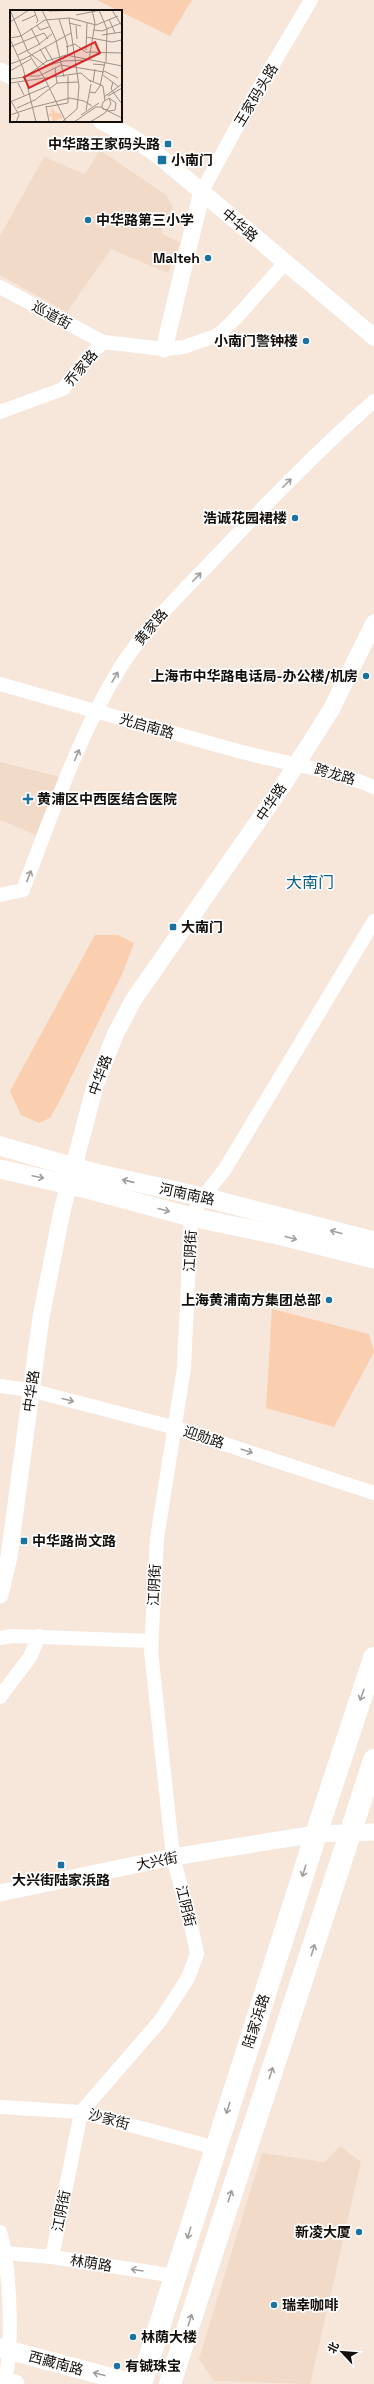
<svg xmlns="http://www.w3.org/2000/svg" width="374" height="2384" viewBox="0 0 374 2384" font-family="'Space Grotesk','Noto Sans SC',sans-serif">
<style>
.built{fill:#f1dac8}
.green{fill:#facfaf}
.lines{fill:none;stroke-linecap:round;stroke-linejoin:round}
.minor{stroke:#fff;stroke-width:14}
.tertiary{stroke:#fff;stroke-width:17}
.secondary{stroke:#fff;stroke-width:19}
.primary{stroke:#fff;stroke-width:22}
.oneway{stroke:#a19f9d}
.poi-dot{fill:#1a72a1;stroke:#fff;stroke-width:1.5}
.labels{text-anchor:middle;dominant-baseline:central;stroke-width:3.5;stroke-linejoin:round;paint-order:stroke}
.street-label{font-size:14px;fill:#130e0a;stroke:#fff}
.poi-label{font-size:14px;font-weight:bold;fill:#130e0a;stroke:#fff;text-anchor:start}
.quarter-label{font-size:16px;fill:#075e89;stroke:#fff}
.inset-road{fill:none;stroke:#9c9087;stroke-width:1}
.view{fill:#d62828;fill-opacity:0.15;stroke:#d62828;stroke-width:2}
.inset-edge{fill:none;stroke:#130e0a;stroke-width:2}
</style>
<rect width="100%" height="100%" fill="#f7e6da"/>
<!-- built -->
<path class="built" d="M 100,150 L 166,195 L 173,206 L 161,233 L 181,243 L 168,273 L 111,249 L 67,312 L 0,275 L 0,236 L 44,157 L 85,174 Z
M 0,762 L 64,778 L 41,837 L 0,820 Z
M 340,2146 L 361,2162 L 310,2384 L 214,2381 L 199,2359 L 262,2153 L 325,2162 Z"/>
<!-- green -->
<path class="green" d="M 97,0 L 192,0 L 170,36 Z
M 95,935 L 118,935 L 134,943 L 124,970 L 59,1102 L 50,1118 L 39,1123 L 21,1115 L 10,1091 Z
M 272,1309 L 369,1334 L 374,1352 L 334,1427 L 266,1408 Z"/>
<g class="lines">
<!-- minor -->
<path class="minor" d="M 202,191 L 246,110 L 311,0
M 0,287 L 103,342
M 0,412 L 63,389 L 84,362 L 103,342 L 164,349 L 184,347 L 218,335 L 235,319 L 285,263
M 0,684 C 81,707 161,730 242,752 C 287,764 332,769 374,787
M 0,895 L 23,890 C 52,815 78,736 120,668 C 145,628 179,595 212,561 C 264,506 317,451 374,401
M 0,1386 L 30,1390 L 176,1428 L 374,1493
M 0,1638 L 12,1636 L 151,1641
M 0,1697 L 30,1657 L 39,1636
M 0,2107 L 81,2112 L 216,2148
M 0,2232 C 10,2266 14,2349 4,2384
M 6,2253 L 52,2257 L 176,2276
M 52,2257 L 81,2112 L 160,2021 L 188,1978 L 197,1954 L 190,1920 L 173,1857 L 151,1651 L 157,1538 L 184,1368 L 191,1217 L 203,1197 L 225,1169 L 374,921"/>
<!-- tertiary -->
<path class="tertiary" d="M 0,71 L 11,76
M 101,121 L 130,136 L 158,155 L 374,337
M 164,349 L 202,191
M 0,1595 L 9,1557 L 41,1317 L 62,1211 L 95,1086 L 115,1035 L 134,999 L 282,787 L 331,710 L 374,623
M 0,1893 L 173,1857 L 316,1834 L 374,1832"/>
<!-- secondary -->
<path class="secondary" d="M 0,1146 L 91,1172 L 203,1197 L 374,1241
M 0,1169 L 87,1189 L 191,1217 L 282,1236 L 374,1259
M 0,2348 L 136,2384
M 0,2379 L 15,2384"/>
<!-- primary -->
<path class="primary" d="M 141,2384 L 316,1834 L 374,1658
M 170,2384 C 236,2175 307,1968 374,1760"/>
</g>
<!-- one-way arrows -->
<defs><path id="oneway-shaft" d="M-6 0H5M1.5-3L5.5 0L1.5 3" fill="none" stroke-width="1.6" stroke-linecap="round" stroke-linejoin="round"/></defs>
<g class="oneway">
<use href="#oneway-shaft" transform="translate(287 483) rotate(-45)"/>
<use href="#oneway-shaft" transform="translate(197 577) rotate(-46)"/>
<use href="#oneway-shaft" transform="translate(115 677) rotate(-60)"/>
<use href="#oneway-shaft" transform="translate(77 755) rotate(-67)"/>
<use href="#oneway-shaft" transform="translate(29 876) rotate(-69)"/>
<use href="#oneway-shaft" transform="translate(38 1177) rotate(12)"/>
<use href="#oneway-shaft" transform="translate(128 1181) rotate(-167)"/>
<use href="#oneway-shaft" transform="translate(164 1210) rotate(15)"/>
<use href="#oneway-shaft" transform="translate(336 1232) rotate(-165)"/>
<use href="#oneway-shaft" transform="translate(291 1238) rotate(15)"/>
<use href="#oneway-shaft" transform="translate(68 1400) rotate(15)"/>
<use href="#oneway-shaft" transform="translate(247 1451) rotate(18)"/>
<use href="#oneway-shaft" transform="translate(362 1695) rotate(109)"/>
<use href="#oneway-shaft" transform="translate(304 1871) rotate(108)"/>
<use href="#oneway-shaft" transform="translate(313 1950) rotate(-73)"/>
<use href="#oneway-shaft" transform="translate(271 2073) rotate(-72)"/>
<use href="#oneway-shaft" transform="translate(228 2108) rotate(108)"/>
<use href="#oneway-shaft" transform="translate(230 2196) rotate(-72)"/>
<use href="#oneway-shaft" transform="translate(189 2233) rotate(107)"/>
<use href="#oneway-shaft" transform="translate(137 2270) rotate(-171)"/>
<use href="#oneway-shaft" transform="translate(190 2320) rotate(-72)"/>
<use href="#oneway-shaft" transform="translate(99 2374) rotate(-166)"/>
</g>
<!-- markers -->
<g class="poi-dot">
<rect x="164" y="140" width="8" height="8" rx="2"/>
<rect x="157" y="155" width="10" height="10" rx="2"/>
<circle cx="88" cy="220" r="4"/>
<circle cx="208" cy="258" r="4"/>
<circle cx="306" cy="341" r="4"/>
<circle cx="295" cy="518" r="4"/>
<circle cx="366" cy="676" r="4"/>
<path d="M26 793h4v4h4v4h-4v4h-4v-4h-4v-4h4z"/>
<rect x="169" y="923" width="8" height="8" rx="2"/>
<circle cx="329" cy="1300" r="4"/>
<rect x="20" y="1537" width="8" height="8" rx="2"/>
<rect x="57" y="1861" width="8" height="8" rx="2"/>
<circle cx="359" cy="2232" r="4"/>
<circle cx="274" cy="2305" r="4"/>
<circle cx="133" cy="2337" r="4"/>
<circle cx="117" cy="2366" r="4"/>
</g>
<g class="labels">
<!-- street labels -->
<g class="street-label">
<text transform="translate(256 95) rotate(-59)">王家码头路</text>
<text transform="translate(240 225) rotate(41)">中华路</text>
<text transform="translate(52 315) rotate(28)">巡道街</text>
<text transform="translate(81 368) rotate(-50)">乔家路</text>
<text transform="translate(151 627) rotate(-50)">黄家路</text>
<text transform="translate(147 726) rotate(16)">光启南路</text>
<text transform="translate(335 774) rotate(16)">跨龙路</text>
<text transform="translate(271 802) rotate(-56)">中华路</text>
<text transform="translate(100 1075) rotate(-70)">中华路</text>
<text transform="translate(187 1194) rotate(12)">河南南路</text>
<text transform="translate(190 1251) rotate(-87)">江阴街</text>
<text transform="translate(31 1391) rotate(-82)">中华路</text>
<text transform="translate(204 1437) rotate(18)">迎勋路</text>
<text transform="translate(154 1585) rotate(-87)">江阴街</text>
<text transform="translate(157 1861) rotate(-11)">大兴街</text>
<text transform="translate(186 1906) rotate(76)">江阴街</text>
<text transform="translate(256 2021) rotate(-72)">陆家浜路</text>
<text transform="translate(109 2119) rotate(15)">沙家街</text>
<text transform="translate(61 2211) rotate(-79)">江阴街</text>
<text transform="translate(91 2263) rotate(9)">林荫路</text>
<text transform="translate(56 2363) rotate(15)">西藏南路</text>
</g>
<!-- poi labels -->
<g class="poi-label">
<text x="160" y="144" text-anchor="end">中华路王家码头路</text>
<text x="171" y="160">小南门</text>
<text x="96" y="220">中华路第三小学</text>
<text x="200" y="258" text-anchor="end">Malteh</text>
<text x="298" y="341" text-anchor="end">小南门警钟楼</text>
<text x="287" y="518" text-anchor="end">浩诚花园裙楼</text>
<text x="358" y="676" text-anchor="end">上海市中华路电话局-办公楼/机房</text>
<text x="37" y="799">黄浦区中西医结合医院</text>
<text x="181" y="927">大南门</text>
<text x="321" y="1300" text-anchor="end">上海黄浦南方集团总部</text>
<text x="32" y="1541">中华路尚文路</text>
<text x="61" y="1880" text-anchor="middle">大兴街陆家浜路</text>
<text x="351" y="2232" text-anchor="end">新凌大厦</text>
<text x="282" y="2305">瑞幸咖啡</text>
<text x="141" y="2337">林荫大楼</text>
<text x="125" y="2366">有铖珠宝</text>
</g>
<!-- quarter labels -->
<g class="quarter-label">
<text x="310" y="882">大南门</text>
</g>
</g>
<!-- overview -->
<g transform="translate(10 10)">
<rect width="112" height="112" fill="#f7e6da"/>
<path d="M 41,97 L 46,103 L 50,103 L 53,108 L 42,112 L 42,106 L 38,107 L 38,104 L 42,103 Z" fill="#facfaf"/>
<path class="inset-road" d="M 0,0 L 18,42 L 36,56 L 54,51 L 79,50 L 85,13 L 82,0M 24,0 L 28,11 L 26,13M 32,0 L 46,30 L 54,67M 89,0 L 97,19 L 96,52M 102,0 L 112,16M 39,1 L 74,0M 66,5 L 91,0M 59,8 L 69,76 L 67,99M 49,9 L 57,33 L 58,45M 99,9 L 105,23M 12,11 L 26,5M 0,12 L 19,0M 59,13 L 71,16M 27,15 L 30,20 L 39,17M 66,16 L 67,29M 21,18 L 30,35M 84,20 L 92,21 L 111,13M 92,25 L 112,22M 76,27 L 102,32 L 112,30M 0,28 L 11,26 L 35,10 L 60,8 L 86,15 L 108,6M 0,29 L 13,58 L 26,112M 0,37 L 34,23 L 38,29M 35,37 L 43,51M 56,37 L 65,34 L 77,43M 30,39 L 37,51M 76,40 L 77,13M 77,42 L 112,43M 8,45 L 28,35 L 42,24M 20,46 L 35,69 L 56,112M 0,54 L 14,49 L 61,23M 83,54 L 95,55M 45,58 L 47,73M 0,61 L 21,49M 94,61 L 108,68M 93,65 L 109,77M 18,66 L 29,66 L 51,55 L 94,62M 0,69 L 15,67 L 37,51 L 56,45 L 112,56M 79,70 L 93,76 L 95,91M 83,72 L 85,59M 103,72 L 101,79 L 112,94M 0,73 L 71,63 L 81,72M 8,73 L 14,85M 80,82 L 85,83 L 90,76 L 95,52M 98,86 L 112,78M 94,87 L 112,74M 1,91 L 9,105 L 6,112M 0,92 L 38,76M 36,96 L 39,112M 24,97 L 60,88 L 74,91 L 82,96M 36,97 L 58,93 L 58,66M 7,98 L 25,90 L 47,73 L 68,72M 76,100 L 81,74M 0,105 L 24,97M 71,105 L 89,93M 52,112 L 67,99M 64,112 L 86,97 L 91,97 L 93,99 L 97,100 L 99,101 L 105,100 L 106,93 L 99,88 L 93,92 L 92,96 L 92,98 L 112,108M 80,112 L 95,103 L 101,94 L 99,88"/>
<path class="view" d="M 85,32 L 90,43 L 19,78 L 14,67 Z"/>
<rect width="112" height="112" class="inset-edge"/>
</g>
<!-- north arrow -->
<g transform="translate(342 2352) rotate(296)" stroke="#ffffff" stroke-width="3" paint-order="stroke">
<path d="M0-3L7 15L0 10L-7 15Z" fill="#130e0a"/>
<text y="-6" font-size="11" font-weight="bold" text-anchor="middle" fill="#130e0a">北</text>
</g>
</svg>
